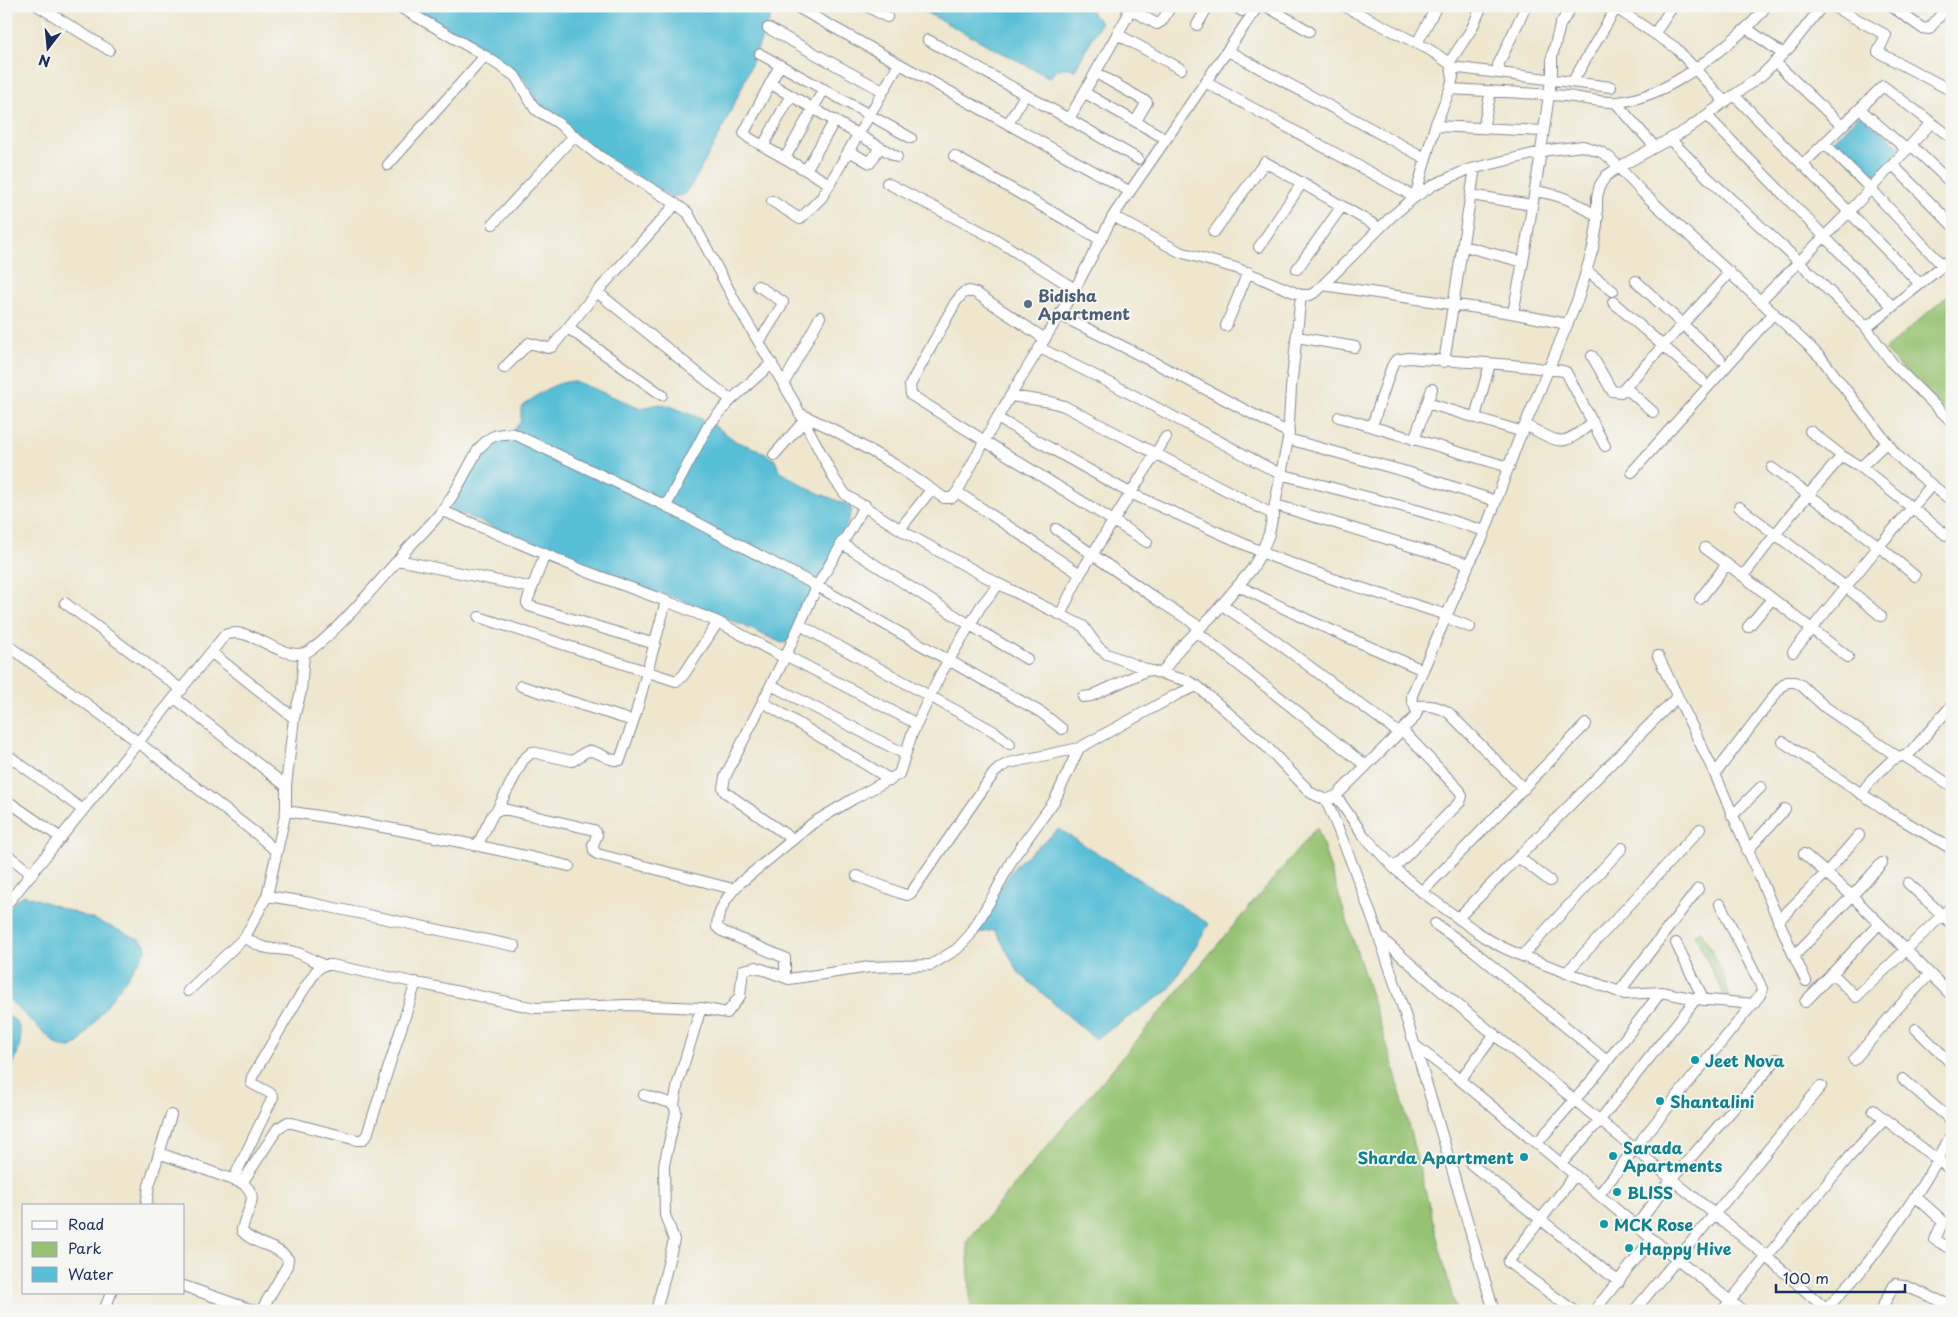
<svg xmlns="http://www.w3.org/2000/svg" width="1958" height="1317" viewBox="0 0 1958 1317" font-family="'Playpen Sans',sans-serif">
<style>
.green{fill:#95c371;stroke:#587968}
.water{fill:#59bfd7;stroke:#3a779a}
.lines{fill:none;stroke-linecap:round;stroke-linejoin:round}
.street-casing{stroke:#848a96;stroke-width:12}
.street{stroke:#fff;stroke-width:10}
.service-dot{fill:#5c6f8a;stroke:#f6f6f2;stroke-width:2}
.culture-dot{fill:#0f9aa8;stroke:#f6f6f2;stroke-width:2}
.labels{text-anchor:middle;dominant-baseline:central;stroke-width:4;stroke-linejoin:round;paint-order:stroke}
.service-label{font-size:16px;font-weight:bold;fill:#4e5e75;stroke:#f6f6f2;text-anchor:start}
.culture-label{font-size:16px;font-weight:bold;fill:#0d838f;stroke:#f6f6f2;text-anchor:start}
</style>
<rect width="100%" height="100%" fill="#f6f6f2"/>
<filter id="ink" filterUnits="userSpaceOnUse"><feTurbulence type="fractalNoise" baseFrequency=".02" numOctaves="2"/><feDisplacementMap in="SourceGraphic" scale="10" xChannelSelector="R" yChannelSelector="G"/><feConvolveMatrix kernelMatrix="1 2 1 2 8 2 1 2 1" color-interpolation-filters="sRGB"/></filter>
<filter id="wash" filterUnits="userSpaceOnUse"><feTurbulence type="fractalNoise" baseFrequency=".0096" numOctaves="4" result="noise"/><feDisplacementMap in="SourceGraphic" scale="20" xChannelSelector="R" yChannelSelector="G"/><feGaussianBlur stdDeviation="1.12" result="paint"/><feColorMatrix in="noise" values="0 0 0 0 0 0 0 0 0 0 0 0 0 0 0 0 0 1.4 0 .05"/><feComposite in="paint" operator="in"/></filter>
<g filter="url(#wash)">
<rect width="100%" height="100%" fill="#eee6cd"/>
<!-- green -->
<path class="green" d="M 1952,292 L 1952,417 L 1884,350 Z
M 1317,827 L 1392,1061 L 1456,1311 L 971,1311 L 967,1241 Z
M 1701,931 L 1722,970 L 1730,997 L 1725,997 L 1694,934 Z"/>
<!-- water -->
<path class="water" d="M 409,6 L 775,6 L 742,87 L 720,134 L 693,183 L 683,195 L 671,197 L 608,158 L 542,109 L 536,102 L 529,86 L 523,78 L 484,51 Z
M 914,6 L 1090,6 L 1092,14 L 1101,22 L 1075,70 C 1064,65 1056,68 1050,78 Z
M 1860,115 L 1903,149 L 1869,182 L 1831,143 Z
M 574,381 L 641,408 L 660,404 L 670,406 L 695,416 L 715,426 L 737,442 L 757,449 L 775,460 L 779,471 L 811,490 L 850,506 L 852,511 L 845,529 L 788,642 L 782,643 L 710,611 L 673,597 L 632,586 L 448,508 L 485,446 L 515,429 L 521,421 L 521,408 C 538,394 551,383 574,381 Z
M 1059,829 L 1209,924 L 1168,991 L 1095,1039 L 1019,973 L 995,930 L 973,934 L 972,929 L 1017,864 Z
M 25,895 L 95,920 L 139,939 C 144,942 146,944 146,951 L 80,1042 L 71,1048 L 61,1047 L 55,1043 L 6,997 L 6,912 L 18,898 Z
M 6,1015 C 32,1023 17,1061 6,1076 Z"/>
</g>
<g filter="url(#ink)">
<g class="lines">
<defs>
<path id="street" d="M 38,6 L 109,50
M 398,6 L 485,56 L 515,76 L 535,109 L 558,123 L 599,156 L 676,204 L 688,213 L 737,305 L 794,402 L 835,480 L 846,495 L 909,535 L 999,584 L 1083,626 L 1098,647 L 1107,654 L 1148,670 L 1188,681 L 1197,686 L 1261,741 L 1311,793 L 1326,800 L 1336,796 L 1415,717 L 1417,712 L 1412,700 L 1412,695 L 1469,564 L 1482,539 L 1517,444 L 1578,299 L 1593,248 L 1597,225 L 1597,197 L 1600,185 L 1606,176 L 1619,167 L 1686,130 L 1762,75 L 1790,47 L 1822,6
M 795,6 L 1129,191
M 867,6 L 887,17
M 1235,6 L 1242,11
M 1266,6 L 1309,31
M 1613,6 L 1676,48 L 1725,102
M 1832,6 L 1886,35 L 1878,52 L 1952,91
M 1891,6 L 1922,28 L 1929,29 L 1948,6
M 1128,8 L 1157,24 L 1162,21 L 1171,6
M 1197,25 L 1208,6
M 768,28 L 883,91
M 1746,28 L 1783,54
M 1655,33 L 1673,6
M 1117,34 L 1181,69
M 928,40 L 1069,119 L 1127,17 L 1128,8 L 1125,6
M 1417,43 L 1437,6
M 1228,51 L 1425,158
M 760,54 L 911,138
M 1775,62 L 1842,126
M 1449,63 L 1471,30 L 1482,6
M 780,65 L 744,133 L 749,138 L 830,184
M 1451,67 L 1611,87
M 1096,73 L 1147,102 L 1136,121
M 1501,73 L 1498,65 L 1500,61 L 1526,6
M 1573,81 L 1616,8
M 1205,82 L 1415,197 L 1435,126 L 1450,89 L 1453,77 L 1451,67 L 1449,63 L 1430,50 L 1344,6
M 771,84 L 897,157
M 1450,89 C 1489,91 1527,93 1565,96 C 1578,97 1607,104 1618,102 C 1661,97 1699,68 1731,41 C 1744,30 1757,20 1766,6
M 1085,93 L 1159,135
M 1734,95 L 1920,284
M 1616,103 L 1655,147
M 1860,109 L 1907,150
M 1707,116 L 1892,306
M 1069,119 L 1138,159
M 1008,124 L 1025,95
M 1435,126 L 1543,131
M 1483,128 L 1491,91
M 1671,140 L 1708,178 L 1794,257 L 1865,326 L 1870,325 L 1952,258
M 1824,143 L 1871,189 L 1943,266
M 1911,145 L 1952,184
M 763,146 L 791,95
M 849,151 L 870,163 L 880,147
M 954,156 L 1101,240
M 785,158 L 824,89
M 388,165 L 485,56
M 1802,165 L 1883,86 L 1952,138
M 1893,165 L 1952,225
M 806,170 L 835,120
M 887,183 L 992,237 L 1075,289
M 1535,191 C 1564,196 1573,200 1598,217
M 1471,195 L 1532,205
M 772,201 L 800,219 L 822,197 L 899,64
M 1113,216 L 1180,252 L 1236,268 L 1301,295 L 1310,295 L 1317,291 L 1391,217 L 1415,197 L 1435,184 L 1467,170 L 1549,150 L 1583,146 L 1601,152 L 1610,158 L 1642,192 L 1810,347 L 1822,359 L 1895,453 L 1908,466 L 1952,501
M 493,224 L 574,136
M 1214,232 L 1265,162 L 1380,228
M 1464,246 L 1523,262
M 1259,247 L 1302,183
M 1297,269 L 1342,206
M 1587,271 L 1613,291
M 1636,281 L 1720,359
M 1323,285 L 1511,313 L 1567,324
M 758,286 L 783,302 L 781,307 L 759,342
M 597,292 L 731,400
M 1760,301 L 1849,212 L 1931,123
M 1613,302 L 1702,380
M 1513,313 L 1523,262 L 1539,165 L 1552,73 L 1552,57 L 1560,25 L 1572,6
M 1059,315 C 1137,352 1212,393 1289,433
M 1226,326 L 1248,272
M 1865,326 L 1893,364 L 1952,422
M 568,328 L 662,395
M 1297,337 L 1355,347
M 1045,339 L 976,293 L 969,291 L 963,293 L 955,303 L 910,385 L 911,395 L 1147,542
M 1040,348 L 1116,386 L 1280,474 L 1420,511 L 1485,531
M 1592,356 L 1612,391 L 1621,392 L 1730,272
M 1444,362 L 1475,168
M 504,368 L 529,343 L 548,348 L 552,347 L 597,292 L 676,204
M 784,383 L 820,317
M 1626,388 L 1653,412
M 1010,396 L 1051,402 L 1064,406 L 1274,515
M 1427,403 L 1523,432
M 799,413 L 834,430 L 897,466 L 944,498 L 952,498 L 957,492 L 997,418 L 1075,289 L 1113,216 L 1258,6
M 1339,417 L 1509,467
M 1475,417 L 1490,364
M 997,418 L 1130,493 L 1273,557 L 1339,581 L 1447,615
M 1525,425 C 1561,443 1560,449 1593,422
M 1372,426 L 1392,366 L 1396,360 L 1408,358 C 1453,362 1499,362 1544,369 C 1552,371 1559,369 1566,372 L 1605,446
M 1810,431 L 1842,456
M 1288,439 L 1407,472 L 1496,501
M 1414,440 L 1432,389
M 774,455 L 804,421
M 1861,467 L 1946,535
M 1772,468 L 1879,546 L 1915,576
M 1632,472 L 1774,313
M 957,492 L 1080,574
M 865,505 L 817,586 L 787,653 L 789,657 L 917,724
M 1276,505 L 1469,564
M 666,506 L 708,426 L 731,400 L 772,363
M 1739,507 L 1846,587 L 1881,616
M 443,511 L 585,571 L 666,601 L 718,622 L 785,658
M 900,529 L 931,490
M 1056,529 L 1159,601 L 1200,627
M 841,543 L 970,625 L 1027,659
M 1705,548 L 1743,576
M 545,554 L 528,599 L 527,603 L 529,606 L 655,644
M 398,560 L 532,588
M 999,584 L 981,606 L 940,675 L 912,734 L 899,774 L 853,799 L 813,823 L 740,883 C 729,893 717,911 717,927 L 722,931 L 785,958 L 785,976 L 789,979 L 870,967 L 931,965 L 957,949 L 970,935 L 996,891 L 1013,858 L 1055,800 L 1079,748
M 1239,586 L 1308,620 L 1423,670
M 1700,599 L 1727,564
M 65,603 L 182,690
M 1222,605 L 1274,640 L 1399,733
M 1063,609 L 1080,574 L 1166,437
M 479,617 L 676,681 L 680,679 L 685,673 L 718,622
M 1447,618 L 1470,627
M 800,625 L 995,732 L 1010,744
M 1748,627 L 1772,599
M 1196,631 L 1366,766
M 6,644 L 138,742 L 259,836 L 277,852
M 1793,652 L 1879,546 L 1931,486
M 212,653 L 294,718
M 787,653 L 725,777 L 723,788 L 725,792 L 792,839
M 1658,656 L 1715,774 L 1794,956
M 1848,657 L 1743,576 L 1789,517 L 1842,456 L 1861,467 L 1887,442
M 1162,673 L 1179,649 L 1213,615 L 1252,569 L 1262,551 L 1269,534 L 1288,439 L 1291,388 L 1301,295
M 771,685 L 905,754
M 521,686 L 633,721
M 1083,697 L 1091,696 L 1148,670
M 175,698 L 286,786
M 763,702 L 891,780
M 1416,706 C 1429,705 1438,706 1449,713 L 1524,789
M 1783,742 L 1889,812 L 1952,849
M 6,754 L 83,810
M 1904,756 L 1952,786
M 1715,774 L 1781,687 L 1787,682 L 1795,682 L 1801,685 L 1825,707 L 1898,757
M 1861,794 L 1872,779 L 1892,760 L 1911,752 L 1952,705
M 1336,796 L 1364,836 L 1394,868 L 1422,892 L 1484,937 L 1502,947 L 1522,956 L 1625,994 L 1661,992 L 1696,999 L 1754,1004
M 6,800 L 61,838
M 1326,800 C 1397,965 1442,1139 1494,1311
M 497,810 L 523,760 L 532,752 L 572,761 C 578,759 582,752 589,751 C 600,751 609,762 620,760 L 636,713 L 666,601
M 286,811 C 381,825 475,844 569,866
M 1732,816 L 1761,787
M 478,844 L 493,814 L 497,810 L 508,810 L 594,830 L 597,835 L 593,845 L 594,851 L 597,854 L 733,889
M 1747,851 L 1785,809
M 6,854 L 32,874
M 1804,854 L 1826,873 L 1859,835
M 1518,857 L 1550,881
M 1394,868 L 1460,802 L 1462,796 L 1460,791 L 1402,730
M 857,876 L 900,893 L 907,895 L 911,893 L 994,773 L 1001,767 L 1009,763 L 1079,748 L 1178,694 L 1197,686
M 1908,883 L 1952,924
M 1422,892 L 1586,724
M 267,896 L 306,902 L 515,946
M 6,905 L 225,635 C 249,624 279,660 304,653 C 324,648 391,568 408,548 C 419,536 431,525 441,512 C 456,494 466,470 478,450 C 489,436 496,433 514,434 L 666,506 L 817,586 L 1042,713 L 1062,729
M 1458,918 L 1677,697
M 1778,921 L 1826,873 L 1852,896 L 1882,863
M 1435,924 L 1474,951 L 1607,1061
M 245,937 C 269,955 275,945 298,953 C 306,956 315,961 323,965
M 1380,937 L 1447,996 L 1766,1256 L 1828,1311
M 1676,943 L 1704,1000
M 1522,956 L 1622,848
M 1566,973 L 1700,829
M 1832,973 L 1856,997 L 1952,906
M 1806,981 L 1794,956 L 1852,896 L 1952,996
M 188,991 L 245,937 L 267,896 L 286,811 L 286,786 L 294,718 L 301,691 L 304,653
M 1619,992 L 1698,889
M 1805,1002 L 1879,924
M 1916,1029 L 1952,1064
M 1417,1047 L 1460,1080 L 1652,1239 L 1743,1311
M 1854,1060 L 1894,1012 L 1929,975
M 1903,1079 L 1952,1121
M 1460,1080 L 1495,1034
M 644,1095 L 674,1104 L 676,1112 L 664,1165 L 665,1215 L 674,1240 L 656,1311
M 674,1104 L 678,1083 L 701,1008
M 1873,1110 L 1952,1171
M 1537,1143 L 1598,1073 L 1661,992
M 159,1153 L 242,1183 C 263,1197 244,1212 242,1231 C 255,1246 276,1244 288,1259 L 287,1266 L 261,1311
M 1471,1164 L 1619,1282
M 1561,1164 L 1600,1120 L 1696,999
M 233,1180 L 273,1097 L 270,1093 L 251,1083 L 252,1077 L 301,994 L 316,971 L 323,965 L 332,965 L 535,1008 L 628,1005 L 701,1008 L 727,1013 L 740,996 L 743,970 L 756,967 L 789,979
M 242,1183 L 278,1128 L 288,1122 L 357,1140 L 362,1140 L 367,1135 L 416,982
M 1599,1195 L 1634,1149 L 1760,995 L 1762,989 L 1759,982 L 1720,904
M 1915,1196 L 1943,1221 L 1935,1240 L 1952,1249
M 146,1206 L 149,1186 L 171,1115
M 1636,1226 L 1671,1180 L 1777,1059
M 184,1286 L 255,1311
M 104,1311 L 111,1293
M 1574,1311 L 1508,1262 L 1575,1175
M 1594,1311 L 1652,1239
M 1634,1311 L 1821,1086
M 1722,1311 L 1849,1157 L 1885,1119
M 1825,1311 C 1838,1295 1853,1281 1866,1265 C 1897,1225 1929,1178 1952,1133
M 1880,1311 L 1895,1284 L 1903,1285 L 1952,1306"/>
</defs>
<!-- street casing -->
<use href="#street" class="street-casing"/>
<!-- street -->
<use href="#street" class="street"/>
</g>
</g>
<!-- markers -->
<circle class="service-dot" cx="1028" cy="304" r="5"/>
<g class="culture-dot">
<circle cx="1695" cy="1060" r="5"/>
<circle cx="1660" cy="1101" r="5"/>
<circle cx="1613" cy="1156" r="5"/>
<circle cx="1524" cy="1157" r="5"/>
<circle cx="1617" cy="1192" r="5"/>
<circle cx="1604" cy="1224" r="5"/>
<circle cx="1629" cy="1248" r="5"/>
</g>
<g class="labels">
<!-- service labels -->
<g class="service-label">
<text x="1038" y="295">Bidisha<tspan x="1038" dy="18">Apartment</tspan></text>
</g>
<!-- culture labels -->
<g class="culture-label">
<text x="1705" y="1060">Jeet Nova</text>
<text x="1670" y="1101">Shantalini</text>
<text x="1623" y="1147">Sarada<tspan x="1623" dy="18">Apartments</tspan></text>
<text x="1514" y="1157" text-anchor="end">Sharda Apartment</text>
<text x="1627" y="1192">BLISS</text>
<text x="1614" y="1224">MCK Rose</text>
<text x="1639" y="1248">Happy Hive</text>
</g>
</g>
<!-- margin -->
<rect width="1958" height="1317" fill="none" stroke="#f6f6f2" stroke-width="25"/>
<!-- legend -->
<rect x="22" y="1204" width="162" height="90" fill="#f6f6f2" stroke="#9ea6b7"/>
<rect x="32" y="1221" width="25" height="8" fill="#ffffff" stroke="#9ea6b7"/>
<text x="68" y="1230" font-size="15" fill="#1b2f5e">Road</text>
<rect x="32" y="1242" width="25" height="15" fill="#95c371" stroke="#9ea6b7"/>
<text x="68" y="1254" font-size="15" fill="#1b2f5e">Park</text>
<rect x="32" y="1267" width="25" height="15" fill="#59bfd7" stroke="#9ea6b7"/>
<text x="68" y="1280" font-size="15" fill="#1b2f5e">Water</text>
<!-- north arrow -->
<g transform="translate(48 48) rotate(196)" stroke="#f6f6f2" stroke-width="4" paint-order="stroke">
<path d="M0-4L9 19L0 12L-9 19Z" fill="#1b2f5e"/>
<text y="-8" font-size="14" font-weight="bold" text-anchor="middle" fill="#1b2f5e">N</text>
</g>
<!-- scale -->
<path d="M1776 1284v8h129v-8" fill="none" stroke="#1b2f5e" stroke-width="2.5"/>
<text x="1783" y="1284" font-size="15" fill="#1b2f5e" stroke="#f6f6f2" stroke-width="4" paint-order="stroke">100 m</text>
</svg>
